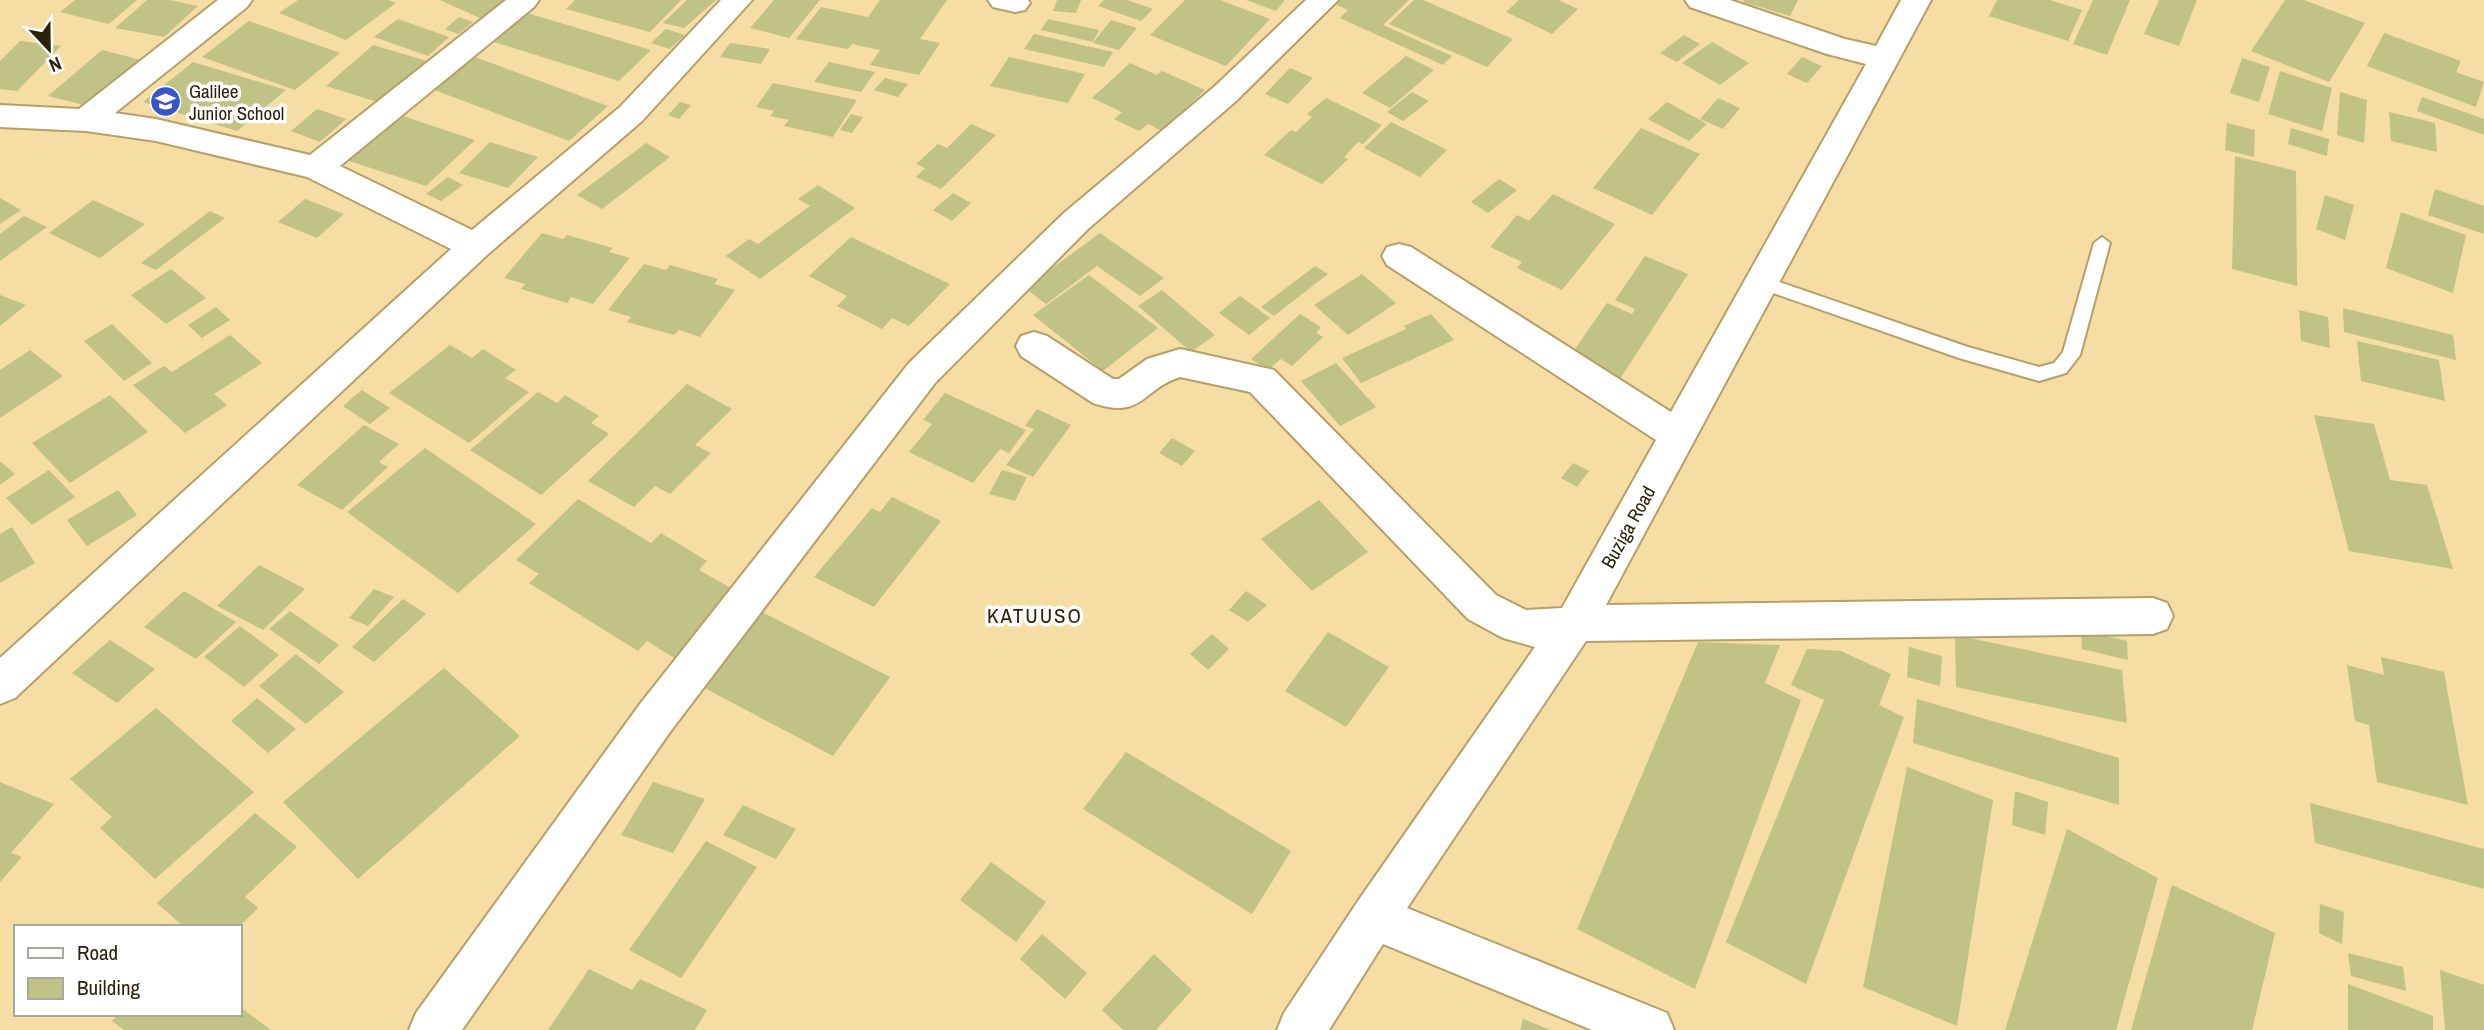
<svg xmlns="http://www.w3.org/2000/svg" width="2484" height="1030" viewBox="0 0 2484 1030" font-family="'Archivo Narrow',sans-serif">
<style>
.building{fill:#c1c286}
.lines{fill:none;stroke-linecap:round;stroke-linejoin:round}
.lane-casing{stroke:#b6a068;stroke-width:4}
.street-casing{stroke:#b6a068;stroke-width:4}
.lane{fill:#fff;fill-rule:evenodd}
.street{fill:#fff;fill-rule:evenodd}
.labels{text-anchor:middle;dominant-baseline:central;stroke-width:7;stroke-linejoin:round;paint-order:stroke}
.poi-label{font-size:19px;fill:#2b220a;stroke:#fff;text-anchor:start}
.street-label{font-size:19px;fill:#2b220a;stroke:#fff}
.neighbourhood-label{font-size:21px;letter-spacing:2px;fill:#2b220a;stroke:#fff}
</style>
<rect width="100%" height="100%" fill="#f5dda3"/>
<!-- building -->
<path class="building" d="M 75,0 L 137,0 L 109,24 L 60,12 Z
M 147,0 L 169,0 L 198,6 L 164,37 L 115,28 Z
M 298,0 L 388,0 L 396,3 L 346,40 L 279,13 Z
M 440,0 L 508,0 L 482,19 Z
M 575,0 L 681,0 L 650,32 L 566,9 Z
M 687,0 L 716,0 L 684,28 L 663,23 Z
M 774,0 L 820,0 L 789,38 L 750,28 Z
M 880,0 L 947,0 L 920,39 L 940,43 L 919,75 L 870,65 L 880,50 L 852,44 L 848,49 L 796,39 L 821,7 L 868,17 Z
M 1057,0 L 1081,0 L 1076,13 L 1053,11 Z
M 1104,0 L 1127,0 L 1153,9 L 1141,21 L 1098,6 Z
M 1185,0 L 1220,0 L 1270,19 L 1226,66 L 1150,35 Z
M 1246,0 L 1285,0 L 1276,11 Z
M 1340,0 L 1409,0 L 1383,25 L 1452,56 L 1443,65 L 1340,18 L 1348,10 L 1335,4 Z
M 1414,0 L 1423,0 L 1513,39 L 1487,67 L 1389,24 Z
M 1519,0 L 1558,0 L 1578,9 L 1552,34 L 1506,12 Z
M 1744,0 L 1798,0 L 1790,16 L 1743,2 Z
M 1997,0 L 2050,0 L 2082,10 L 2068,41 L 1989,16 Z
M 2093,0 L 2130,0 L 2107,55 L 2073,44 Z
M 2159,0 L 2197,0 L 2179,46 L 2144,34 Z
M 2285,0 L 2304,0 L 2365,23 L 2329,82 L 2251,51 Z
M 524,12 L 651,50 L 619,81 L 491,41 Z
M 459,17 L 473,22 L 458,34 L 445,29 Z
M 398,19 L 449,37 L 428,56 L 374,37 Z
M 1048,19 L 1099,30 L 1093,42 L 1041,30 Z
M 1111,20 L 1137,28 L 1119,50 L 1093,43 Z
M 249,21 L 340,53 L 295,90 L 202,57 Z
M 666,29 L 685,35 L 670,49 L 651,43 Z
M 2384,33 L 2461,61 L 2456,72 L 2484,82 L 2476,107 L 2367,66 Z
M 1034,34 L 1113,52 L 1104,67 L 1024,49 Z
M 1684,35 L 1700,44 L 1677,62 L 1660,53 Z
M 20,41 L 61,46 L 17,91 L 0,89 L 0,61 Z
M 1712,42 L 1749,63 L 1720,85 L 1682,63 Z
M 730,43 L 770,49 L 761,64 L 720,57 Z
M 373,45 L 427,61 L 381,103 L 326,86 Z
M 102,50 L 141,60 L 88,106 L 48,96 Z
M 472,56 L 608,106 L 569,141 L 432,89 Z
M 1406,56 L 1434,70 L 1390,108 L 1362,93 Z
M 1009,57 L 1085,74 L 1068,103 L 990,86 Z
M 1802,57 L 1822,66 L 1807,83 L 1787,74 Z
M 2242,58 L 2270,67 L 2259,102 L 2230,93 Z
M 193,62 L 286,90 L 237,131 L 143,102 Z
M 829,62 L 875,72 L 861,92 L 814,82 Z
M 1130,63 L 1157,75 L 1162,71 L 1205,90 L 1162,131 L 1148,124 L 1139,131 L 1114,119 L 1122,112 L 1092,98 Z
M 1290,68 L 1313,78 L 1288,104 L 1265,94 Z
M 2280,71 L 2332,88 L 2322,131 L 2268,114 Z
M 885,78 L 908,84 L 898,97 L 874,90 Z
M 773,83 L 857,100 L 833,137 L 784,126 L 789,120 L 770,116 L 774,111 L 756,107 Z
M 1412,92 L 1429,101 L 1403,121 L 1387,112 Z
M 2340,92 L 2367,100 L 2364,143 L 2337,135 Z
M 2422,97 L 2484,119 L 2484,135 L 2417,111 Z
M 1326,98 L 1382,125 L 1363,144 L 1358,142 L 1344,157 L 1348,159 L 1322,184 L 1264,155 L 1291,130 L 1296,132 L 1312,117 L 1307,114 Z
M 1718,98 L 1740,108 L 1723,129 L 1700,119 Z
M 680,102 L 691,105 L 679,119 L 668,115 Z
M 1667,102 L 1700,120 L 1707,124 L 1689,141 L 1648,119 Z
M 317,109 L 346,119 L 320,142 L 291,131 Z
M 2389,112 L 2435,123 L 2437,152 L 2391,141 Z
M 397,114 L 475,140 L 426,186 L 346,160 Z
M 851,114 L 863,117 L 852,133 L 840,130 Z
M 1391,122 L 1447,150 L 1420,177 L 1364,148 Z
M 2227,123 L 2255,130 L 2254,157 L 2225,150 Z
M 971,124 L 996,135 L 941,189 L 916,177 L 925,168 L 916,164 L 938,144 L 947,148 Z
M 1641,128 L 1700,154 L 1652,215 L 1593,188 Z
M 2291,128 L 2329,139 L 2327,156 L 2288,144 Z
M 490,142 L 538,157 L 508,188 L 459,173 Z
M 646,143 L 670,157 L 602,209 L 577,195 Z
M 2235,156 L 2296,171 L 2297,286 L 2232,269 Z
M 448,177 L 463,185 L 441,201 L 426,194 Z
M 1499,179 L 1517,190 L 1488,213 L 1471,202 Z
M 818,185 L 855,208 L 760,279 L 726,256 L 749,239 L 758,244 L 810,206 L 798,199 Z
M 2435,189 L 2484,206 L 2484,234 L 2428,215 Z
M 953,193 L 971,203 L 952,221 L 933,210 Z
M 1553,194 L 1615,224 L 1562,290 L 1517,268 L 1522,262 L 1490,247 L 1517,215 L 1529,221 Z
M 2325,195 L 2354,205 L 2345,240 L 2316,229 Z
M 0,198 L 21,210 L 0,224 Z
M 305,199 L 344,214 L 317,238 L 278,222 Z
M 93,200 L 145,224 L 100,258 L 49,233 Z
M 210,211 L 225,218 L 156,270 L 141,263 Z
M 2401,212 L 2466,235 L 2453,293 L 2386,268 Z
M 24,216 L 47,227 L 0,261 L 0,234 Z
M 542,233 L 563,239 L 567,235 L 613,248 L 609,252 L 630,258 L 593,304 L 571,297 L 567,303 L 521,289 L 525,284 L 504,278 Z
M 1100,233 L 1164,278 L 1140,296 L 1097,266 L 1046,304 L 1025,288 Z
M 851,237 L 950,284 L 909,326 L 892,318 L 882,329 L 837,306 L 847,296 L 809,276 Z
M 1645,256 L 1688,274 L 1620,379 L 1570,356 L 1607,303 L 1632,314 L 1635,309 L 1615,300 Z
M 644,264 L 666,270 L 670,265 L 718,279 L 714,284 L 735,290 L 700,337 L 679,330 L 674,335 L 627,322 L 631,317 L 608,310 Z
M 1315,266 L 1328,274 L 1274,316 L 1261,307 Z
M 171,269 L 206,298 L 166,324 L 131,295 Z
M 1362,274 L 1396,303 L 1348,335 L 1314,305 Z
M 1089,275 L 1158,328 L 1103,371 L 1033,315 Z
M 1162,290 L 1215,335 L 1191,352 L 1138,306 Z
M 0,295 L 26,305 L 0,326 Z
M 1240,296 L 1270,318 L 1249,335 L 1219,313 Z
M 216,307 L 230,320 L 202,338 L 188,325 Z
M 2343,308 L 2453,335 L 2456,360 L 2344,332 Z
M 2299,310 L 2328,317 L 2330,348 L 2301,341 Z
M 1300,314 L 1321,327 L 1316,333 L 1323,337 L 1292,366 L 1281,359 L 1268,370 L 1251,359 Z
M 1431,314 L 1454,340 L 1361,383 L 1342,358 L 1406,329 L 1404,326 Z
M 112,324 L 152,363 L 124,381 L 84,341 Z
M 230,335 L 262,363 L 214,394 L 227,405 L 185,433 L 133,385 L 164,366 L 172,372 Z
M 2357,341 L 2439,360 L 2445,401 L 2361,381 Z
M 450,345 L 472,358 L 483,349 L 516,370 L 505,378 L 529,392 L 469,443 L 389,393 Z
M 30,350 L 63,376 L 0,418 L 0,370 Z
M 1336,363 L 1376,407 L 1340,426 L 1301,381 Z
M 687,384 L 732,409 L 695,445 L 711,453 L 670,494 L 655,486 L 634,507 L 588,481 Z
M 362,390 L 390,408 L 370,424 L 343,406 Z
M 538,392 L 557,403 L 565,395 L 599,416 L 591,423 L 609,434 L 541,495 L 470,450 Z
M 945,393 L 1026,430 L 1009,453 L 1000,449 L 973,483 L 909,452 L 932,424 L 923,420 Z
M 110,395 L 148,432 L 70,483 L 32,443 Z
M 1037,409 L 1071,425 L 1033,477 L 1006,465 L 1034,429 L 1025,426 Z
M 2314,415 L 2374,424 L 2390,480 L 2427,485 L 2453,569 L 2349,551 Z
M 364,425 L 399,444 L 379,462 L 388,467 L 342,510 L 297,485 Z
M 1172,438 L 1195,451 L 1182,466 L 1159,453 Z
M 425,448 L 536,524 L 458,593 L 347,512 Z
M 0,461 L 15,474 L 0,485 Z
M 1573,463 L 1589,471 L 1577,487 L 1561,478 Z
M 49,470 L 75,497 L 32,525 L 6,498 Z
M 1002,470 L 1027,477 L 1015,501 L 989,494 Z
M 118,490 L 137,515 L 87,546 L 67,520 Z
M 892,497 L 941,521 L 874,607 L 814,577 L 872,508 L 880,512 Z
M 578,499 L 651,543 L 661,533 L 707,561 L 699,570 L 738,592 L 676,659 L 647,641 L 638,651 L 529,583 L 539,574 L 516,560 Z
M 1319,500 L 1368,552 L 1312,591 L 1261,539 Z
M 12,527 L 35,563 L 0,583 L 0,534 Z
M 259,565 L 305,589 L 263,630 L 217,606 Z
M 374,589 L 394,597 L 368,626 L 349,618 Z
M 184,591 L 236,622 L 196,659 L 144,627 Z
M 1246,591 L 1267,605 L 1248,622 L 1229,610 Z
M 403,599 L 426,614 L 374,662 L 352,647 Z
M 290,611 L 339,645 L 319,664 L 269,629 Z
M 760,611 L 890,677 L 833,756 L 699,685 Z
M 240,626 L 279,655 L 244,687 L 204,657 Z
M 2081,630 L 2127,641 L 2128,660 L 2082,649 Z
M 1328,632 L 1389,667 L 1346,727 L 1285,691 Z
M 1212,634 L 1229,649 L 1208,670 L 1190,654 Z
M 1955,635 L 2122,670 L 2127,723 L 1956,687 Z
M 110,640 L 155,669 L 117,703 L 72,673 Z
M 1698,642 L 1780,645 L 1765,683 L 1801,700 L 1695,989 L 1577,929 Z
M 1909,647 L 1942,656 L 1940,686 L 1907,677 Z
M 1807,649 L 1841,651 L 1891,674 L 1879,705 L 1904,717 L 1806,984 L 1726,942 L 1824,700 L 1791,685 Z
M 296,654 L 344,692 L 306,724 L 259,686 Z
M 2381,657 L 2444,672 L 2468,805 L 2377,782 L 2369,725 L 2355,721 L 2347,665 L 2384,675 Z
M 444,668 L 520,736 L 358,879 L 283,802 Z
M 257,698 L 296,729 L 268,753 L 231,721 Z
M 1917,699 L 2119,758 L 2119,805 L 1913,743 Z
M 156,708 L 254,792 L 155,879 L 100,828 L 112,817 L 70,779 Z
M 1126,752 L 1291,851 L 1252,914 L 1083,809 Z
M 1907,767 L 1993,800 L 1957,1026 L 1863,987 Z
M 0,782 L 54,804 L 11,853 L 22,857 L 0,882 Z
M 653,782 L 705,799 L 673,853 L 621,835 Z
M 2015,791 L 2048,802 L 2045,835 L 2012,825 Z
M 2310,803 L 2484,849 L 2484,889 L 2315,843 Z
M 743,805 L 796,829 L 776,859 L 723,835 Z
M 255,813 L 297,847 L 245,897 L 258,908 L 239,927 L 184,927 L 157,903 Z
M 2067,829 L 2158,878 L 2116,1030 L 2005,1030 Z
M 706,841 L 757,867 L 681,978 L 629,950 Z
M 991,862 L 1046,902 L 1016,942 L 960,900 Z
M 2172,885 L 2275,933 L 2252,1030 L 2131,1030 Z
M 2320,904 L 2344,912 L 2342,944 L 2319,933 Z
M 1042,934 L 1087,973 L 1065,999 L 1020,959 Z
M 2348,953 L 2403,967 L 2406,991 L 2351,976 Z
M 1154,954 L 1192,990 L 1156,1030 L 1123,1030 L 1102,1010 Z
M 589,969 L 632,990 L 640,979 L 707,1010 L 695,1030 L 548,1030 Z
M 2440,970 L 2484,985 L 2484,1030 L 2445,1030 Z
M 2348,984 L 2433,1016 L 2433,1030 L 2348,1030 Z
M 240,1007 L 271,1030 L 124,1030 L 112,1021 L 119,1014 L 240,1014 Z
M 1523,1019 L 1551,1030 L 1520,1030 Z"/>
<g class="lines">
<defs>
<path id="lane" d="M 2102,237 L 2110,243 L 2080,355 L 2066,373 L 2039,381 L 1959,358 L 1756,287 L 1753,282 L 1756,277 L 1762,276 L 1968,347 L 2039,367 L 2054,363 L 2063,352 L 2094,243 Z"/>
<path id="street" d="M 218,0 L 252,0 L 247,7 L 115,113 L 156,119 L 310,155 L 506,0 L 539,0 L 534,7 L 340,166 L 472,230 L 620,107 L 721,0 L 752,0 L 642,121 L 487,255 L 15,698 L 0,704 L 0,658 L 451,249 L 307,177 L 156,141 L 86,131 L 0,127 L 0,105 L 79,109 Z
M 988,0 L 1028,0 L 1030,3 L 1025,10 L 1015,12 L 993,7 Z
M 1306,0 L 1338,0 L 1236,101 L 1088,229 L 935,383 L 670,732 L 462,1030 L 409,1030 L 416,1013 L 640,704 L 909,363 L 1064,213 L 1214,87 Z
M 1685,0 L 1730,0 L 1845,39 L 1876,46 L 1901,0 L 1931,0 L 1606,605 L 2153,598 L 2167,603 L 2173,616 L 2167,629 L 2153,634 L 1586,641 L 1407,908 L 1667,1013 L 1674,1030 L 1592,1030 L 1383,944 L 1329,1030 L 1277,1030 L 1284,1013 L 1358,901 L 1535,647 L 1503,638 L 1468,619 L 1250,392 L 1180,377 C 1142,389 1143,420 1093,403 L 1021,356 L 1016,346 L 1021,336 L 1034,332 L 1047,336 L 1113,379 L 1119,379 L 1147,359 L 1180,349 L 1274,370 L 1496,595 L 1526,610 L 1562,608 L 1656,440 L 1387,265 L 1382,256 L 1387,247 L 1399,244 L 1411,247 L 1671,412 L 1866,64 L 1827,54 L 1690,7 Z"/>
</defs>
<!-- lane casing -->
<use href="#lane" class="lane-casing"/>
<!-- street casing -->
<use href="#street" class="street-casing"/>
<!-- lane -->
<use href="#lane" class="lane"/>
<!-- street -->
<use href="#street" class="street"/>
</g>
<!-- icons -->
<defs>
<symbol id="school-disc" viewBox="-11 -11 22 22"><circle r="9.5" fill="#3956c7" stroke="#fff"/><path d="M0-5L7-2L0 1L-7-2ZM-4 1L0 2.5L4 1V4Q0 6-4 4Z" fill="#fff"/></symbol>
</defs>
<g fill-rule="evenodd">
<use href="#school-disc" x="148" y="84" width="35" height="35"/>
</g>
<g class="labels">
<!-- poi labels -->
<g class="poi-label">
<text x="189" y="91">Galilee<tspan x="189" dy="22">Junior School</tspan></text>
</g>
<!-- street labels -->
<g class="street-label">
<text transform="translate(1628 527) rotate(-61)">Buziga Road</text>
</g>
<!-- neighbourhood labels -->
<g class="neighbourhood-label">
<text x="1035" y="615">KATUUSO</text>
</g>
</g>
<!-- legend -->
<rect x="14" y="925" width="228" height="91" fill="#ffffff" stroke="#aaa79d" stroke-width="2"/>
<rect x="28" y="948" width="35" height="10" fill="#ffffff" stroke="#aaa79d" stroke-width="2"/>
<text x="77" y="960" font-size="21" fill="#2b220a">Road</text>
<rect x="28" y="978" width="35" height="21" fill="#c1c286" stroke="#aaa79d" stroke-width="2"/>
<text x="77" y="995" font-size="21" fill="#2b220a">Building</text>
<!-- north arrow -->
<g transform="translate(49 49) rotate(158)" stroke="#ffffff" stroke-width="5" paint-order="stroke">
<path d="M0-5L12 26L0 18L-12 26Z" fill="#2b220a"/>
<text y="-10" font-size="19" font-weight="bold" text-anchor="middle" fill="#2b220a">N</text>
</g>
</svg>
